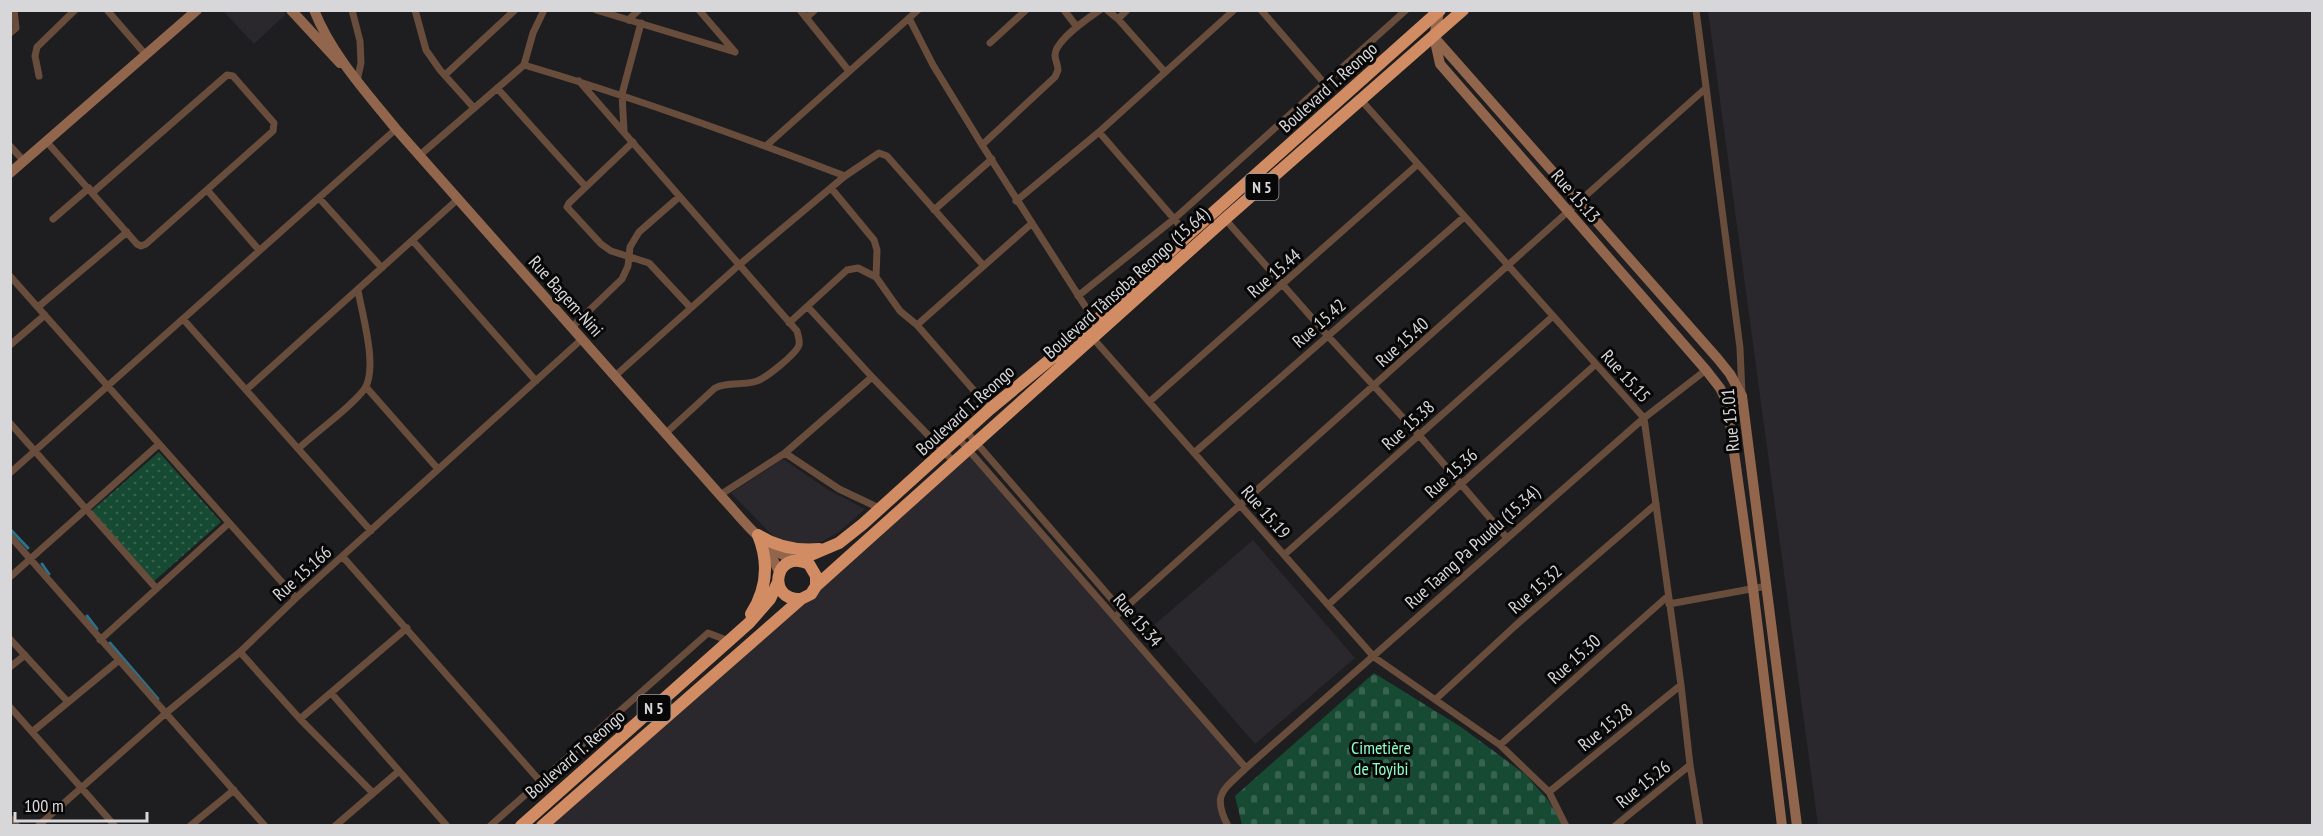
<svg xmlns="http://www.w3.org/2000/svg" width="2323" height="836" viewBox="0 0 2323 836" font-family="'PT Sans Narrow',sans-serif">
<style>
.built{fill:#2a272d}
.grass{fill:url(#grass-dots)}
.cemetery{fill:url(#cemetery-stones)}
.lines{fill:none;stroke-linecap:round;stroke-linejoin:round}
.stream{stroke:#28728b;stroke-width:3}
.street{stroke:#684c3c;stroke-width:7}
.secondary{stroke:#92664c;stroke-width:10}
.highway{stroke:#d18c63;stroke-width:12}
.labels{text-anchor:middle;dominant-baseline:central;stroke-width:6;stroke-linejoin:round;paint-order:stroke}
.shield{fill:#080708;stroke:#99989a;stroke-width:1.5}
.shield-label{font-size:16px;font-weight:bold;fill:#d7d6d8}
.street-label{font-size:18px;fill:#d7d6d8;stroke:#080708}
.park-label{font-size:18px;fill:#8cfec6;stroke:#080708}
</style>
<defs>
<pattern id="grass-dots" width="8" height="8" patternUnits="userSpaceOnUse" patternTransform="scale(1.5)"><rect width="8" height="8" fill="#164a33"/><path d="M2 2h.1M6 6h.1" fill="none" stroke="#376350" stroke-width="1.8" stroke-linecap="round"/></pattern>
<pattern id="cemetery-stones" width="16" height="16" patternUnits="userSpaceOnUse" patternTransform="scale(1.5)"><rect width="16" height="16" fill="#164a33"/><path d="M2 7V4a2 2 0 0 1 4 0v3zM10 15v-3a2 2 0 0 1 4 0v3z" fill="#376350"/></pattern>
</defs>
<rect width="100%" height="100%" fill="#1e1d1f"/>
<!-- built -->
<path class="built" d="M 223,11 L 281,11 L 286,14 L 254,44 Z
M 1708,11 L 2312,11 L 2312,825 L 1818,825 Z
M 968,448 L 1246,768 L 1220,795 L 1228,825 L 542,826 Z
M 783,459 L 827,489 L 865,509 L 839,532 L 823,541 L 802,546 L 775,538 L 731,493 Z
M 1253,540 L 1355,658 L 1255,744 L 1153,626 Z"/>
<!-- grass -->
<path class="grass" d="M 159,452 L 221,522 L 152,583 L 90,512 Z"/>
<!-- cemetery -->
<path class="cemetery" d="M 1374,673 L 1461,727 L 1526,775 L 1548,800 L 1563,825 L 1242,825 L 1235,796 Z"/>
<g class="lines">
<!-- stream -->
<path class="stream" d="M 10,529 L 28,548
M 42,564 L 49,574
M 87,616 L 97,629
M 110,643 L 158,699"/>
<!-- street -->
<path class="street" d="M 107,10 L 145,54
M 352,10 L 360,41 L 361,63 L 357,81
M 415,10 L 426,50 L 440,70 L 474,108
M 596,10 L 735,52
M 699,10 L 735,52
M 800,10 L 849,71
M 1064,10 L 1077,27
M 1107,10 L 1118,19 L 1165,72
M 1261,10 L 1325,84
M 1696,10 L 1740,348 L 1742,395
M 806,18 L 815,10
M 909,18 L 933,65 L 982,145 L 1096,323
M 1118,19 L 1127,10
M 628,20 L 639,10
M 10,33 L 16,28 L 14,10
M 990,43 L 1026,10
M 524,65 C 633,97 739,136 845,176
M 445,75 L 515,10
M 39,76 L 35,56 L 37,47 L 75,10
M 579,81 L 797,331 C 798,336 800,340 799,345 C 796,354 766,378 757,381 C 743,386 728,381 715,388 L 666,433
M 497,88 L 586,187
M 1361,100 L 1644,418 L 1681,685 L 1690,765 L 1700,826
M 624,131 L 622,94 L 641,23
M 1099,132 L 1188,235
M 46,141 L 137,244 L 141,246 L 146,244 L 273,131 L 274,123 L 233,76 L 227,75 L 92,193
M 633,142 L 569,203 L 567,207 L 601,244 L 611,251 L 649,263 L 691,308
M 767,145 L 918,10
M 982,145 L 1055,77 L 1058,70 C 1058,65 1055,60 1055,55 C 1055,41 1088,18 1100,10
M 10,146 L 24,161
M 420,155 L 524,65 L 533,33 L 544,10
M 831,188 L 874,240 L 877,250 L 876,277 L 900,311 L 917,325 L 990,409
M 208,191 L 259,250
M 319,198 L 382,268
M 1016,201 L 1099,132 L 1234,10
M 934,210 L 992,159
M 53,219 L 89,188
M 1225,219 L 1327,335 L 1419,435 L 1507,538
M 413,241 L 536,381
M 10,276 L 296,598
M 1078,296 L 1174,219 L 1406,10
M 38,307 L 127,232
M 808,307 L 872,377 L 954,462
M 183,319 L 371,531
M 789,323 L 847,270 L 858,268 L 876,277
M 917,325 L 1031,224
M 571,328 L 622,279 L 628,266 L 630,247 L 639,232 L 679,197
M 1091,336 L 1374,657 L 1500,745 L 1549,792 L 1566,826
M 10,345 L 45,315
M 615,376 L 739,265 L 845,176 L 879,153 L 887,156 L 983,265
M 366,387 L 438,469
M 246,390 L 458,199
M 1149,402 L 1417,165
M 10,423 L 156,588
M 967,432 L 1122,611
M 959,439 L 1246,768
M 299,448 C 315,433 355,404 365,388 C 378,367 362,314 358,290
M 785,453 L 839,489 L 881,509
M 1194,453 L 1464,217
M 10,473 L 396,129
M 720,495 L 785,453 L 872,377
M 10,536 L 265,826
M 1284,555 L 1552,317
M 343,557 L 540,781
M 10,577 L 159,444
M 1669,604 L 1767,586
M 1328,605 L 1461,484 L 1596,364
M 1115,617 L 1706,88
M 10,639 L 67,701
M 100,640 L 229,523
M 240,652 L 300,719 L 372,792
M 10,667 L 25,655
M 332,694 L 447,826
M 1436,699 L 1515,626 L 1656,504
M 10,707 L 115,826
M 300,719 L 407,628
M 32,732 L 118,661
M 1500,745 L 1668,596
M 1549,792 L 1681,685
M 10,818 L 17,826
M 38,826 L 166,713 L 240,652 L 296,598 L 582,339
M 190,826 L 234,790
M 335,826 L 399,771
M 490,826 L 708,633 L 729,641
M 1228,826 C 1211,793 1224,790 1246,768 L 1644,418 L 1706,370
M 1615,826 L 1690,765"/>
<!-- secondary -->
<path class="secondary" d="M 291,10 L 340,63
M 314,10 C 332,55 366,92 396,129 L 720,495 C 742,518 763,549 794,560
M 1439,12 L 1434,37 L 1440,64 L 1706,370 L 1720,388 L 1727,402 L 1753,588 L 1782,826
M 1434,37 L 1718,359 L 1730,374 L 1742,396 L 1797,826
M 10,173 L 197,10
M 767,546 L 779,572"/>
<!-- highway -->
<path class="highway" d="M 758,535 C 777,547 797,551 819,549
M 799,560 L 839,543 L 863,524 L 990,409 L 1086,330 L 1188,235 L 1440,10
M 801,599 C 765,601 775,547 809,564 L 816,576 L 816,586
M 751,614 C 767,589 769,562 758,535
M 521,826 L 749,623 L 770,599 L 778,582
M 542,826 L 801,599 L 811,594 L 816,586 L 1225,219 L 1463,10"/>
</g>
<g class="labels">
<!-- shield labels -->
<g class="shield">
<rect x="1245.5" y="174" width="33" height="26" rx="4.5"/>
<rect x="637.5" y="695" width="33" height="26" rx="4.5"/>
</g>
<g class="shield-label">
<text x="1262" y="187">N 5</text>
<text x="654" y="708">N 5</text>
</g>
<!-- street labels -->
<g class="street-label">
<text transform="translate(1328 87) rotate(-42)">Boulevard T. Reongo</text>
<text transform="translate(1576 196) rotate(49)">Rue 15.13</text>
<text transform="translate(1274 273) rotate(-41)">Rue 15.44</text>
<text transform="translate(1126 283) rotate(-42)">Boulevard Tânsoba Reongo (15.64)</text>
<text transform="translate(566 296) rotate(48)">Rue Bagem-Nini</text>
<text transform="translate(1319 323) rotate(-41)">Rue 15.42</text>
<text transform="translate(1402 342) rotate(-42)">Rue 15.40</text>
<text transform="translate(1626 376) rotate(48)">Rue 15.15</text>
<text transform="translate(965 410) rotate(-42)">Boulevard T. Reongo</text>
<text transform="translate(1730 420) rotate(-95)">Rue 15.01</text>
<text transform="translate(1408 425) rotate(-42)">Rue 15.38</text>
<text transform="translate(1451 473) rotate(-42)">Rue 15.36</text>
<text transform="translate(1266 512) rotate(49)">Rue 15.19</text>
<text transform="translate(1472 547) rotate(-42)">Rue Taang Pa Puudu (15.34)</text>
<text transform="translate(302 573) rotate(-42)">Rue 15.166</text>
<text transform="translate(1535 589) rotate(-41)">Rue 15.32</text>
<text transform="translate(1138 620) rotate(49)">Rue 15.34</text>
<text transform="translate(1574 659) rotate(-42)">Rue 15.30</text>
<text transform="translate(1605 727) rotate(-39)">Rue 15.28</text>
<text transform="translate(575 754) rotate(-41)">Boulevard T. Reongo</text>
<text transform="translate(1643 784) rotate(-39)">Rue 15.26</text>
</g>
<!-- park labels -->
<g class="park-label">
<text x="1381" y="747">Cimetière<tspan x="1381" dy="21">de Toyibi</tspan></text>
</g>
</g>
<!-- border -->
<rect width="2323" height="836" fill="none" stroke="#d7d6d8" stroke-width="24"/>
<!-- scale -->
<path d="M15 812v9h132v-9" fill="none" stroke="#d7d6d8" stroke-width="3"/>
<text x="24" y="812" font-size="18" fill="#d7d6d8" stroke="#080708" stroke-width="4.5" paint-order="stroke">100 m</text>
</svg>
